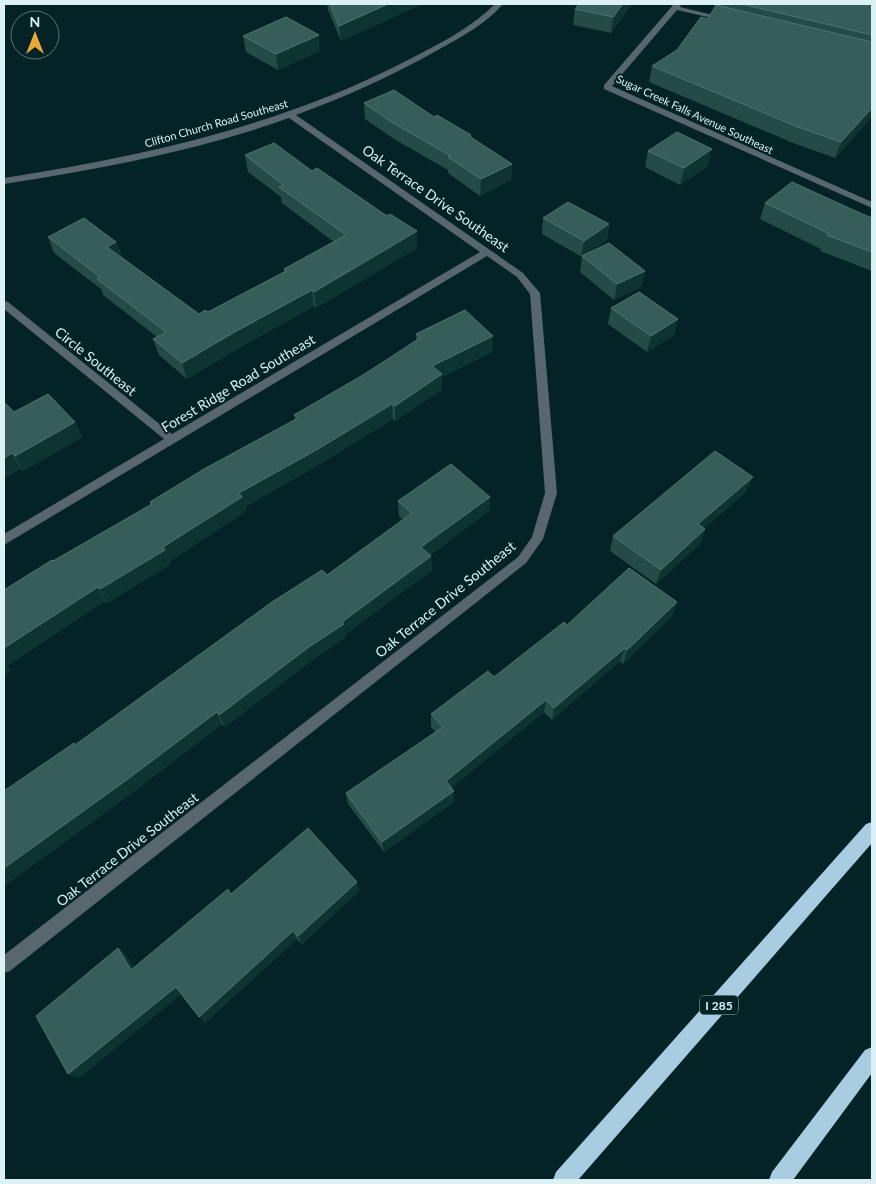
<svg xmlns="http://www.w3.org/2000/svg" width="876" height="1184" viewBox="0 0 876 1184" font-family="Lato,sans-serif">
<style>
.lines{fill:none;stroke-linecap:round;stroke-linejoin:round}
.minor{fill:#58666e;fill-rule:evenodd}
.highway{fill:#a8cce0;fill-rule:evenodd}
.wall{fill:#244b45}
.shaded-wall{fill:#0e3431}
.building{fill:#375d58;stroke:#517470}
.labels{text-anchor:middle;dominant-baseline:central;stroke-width:4;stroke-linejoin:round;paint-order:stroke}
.far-street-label{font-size:11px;fill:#dbf1f4;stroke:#032327}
.shield{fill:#032327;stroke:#9ab3b6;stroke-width:1}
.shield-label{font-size:12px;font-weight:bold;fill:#dbf1f4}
.street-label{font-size:14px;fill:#dbf1f4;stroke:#032327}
</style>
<rect width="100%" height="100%" fill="#032327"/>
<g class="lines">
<!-- minor -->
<path class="minor" d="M 495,4 L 503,4 C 486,24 461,37 438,50 C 392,76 345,97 296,115 L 523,273 L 540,293 L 557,493 L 543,539 L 526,563 L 10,971 L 4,973 L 4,955 L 518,557 L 532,537 L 545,493 L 530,294 L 517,277 L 487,256 L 4,545 L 4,534 L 164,439 L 4,309 L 4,301 L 8,302 L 172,434 L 480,252 L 289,118 C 197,151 100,169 4,184 L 4,178 C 144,156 280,126 406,61 C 437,45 470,29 495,4 Z
M 674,4 L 681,4 L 680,7 L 729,19 L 725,21 L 677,10 L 612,86 L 872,202 L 872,208 L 604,89 L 604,85 Z"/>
<!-- highway -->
<path class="highway" d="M 872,822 L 872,843 L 578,1180 L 553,1180 L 556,1172 L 866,824 Z
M 872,1047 L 872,1073 L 793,1180 L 769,1180 L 772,1172 L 865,1050 Z"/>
</g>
<!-- wall -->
<path class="wall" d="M 327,4 L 420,4 L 420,5 L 341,41 L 328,10 Z
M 579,4 L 632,4 L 611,33 L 573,25 L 575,9 Z
M 719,4 L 872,4 L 872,117 L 835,158 L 793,143 L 649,82 L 652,66 L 677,50 L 708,19 L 718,6 Z
M 243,36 L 320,51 L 278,70 L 246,52 Z
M 364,103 L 434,117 L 471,137 L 512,164 L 511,180 L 480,196 L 448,173 L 448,170 L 394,139 L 365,119 Z
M 648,151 L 708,166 L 680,185 L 645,167 Z
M 245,155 L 312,171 L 417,248 L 316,308 L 314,306 L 237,349 L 187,379 L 159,355 L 153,339 L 157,337 L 103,295 L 101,289 L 54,253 L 48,237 L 116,242 L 122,257 L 199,314 L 208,312 L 284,272 L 284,269 L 334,242 L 282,203 L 281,197 L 248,172 Z
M 765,203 L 860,213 L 872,218 L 872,271 L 820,251 L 821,249 L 760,219 Z
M 543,218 L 609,224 L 607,240 L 586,254 L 645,271 L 641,287 L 614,300 L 580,272 L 582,257 L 542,234 Z
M 611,308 L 678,319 L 674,335 L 647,352 L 608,324 Z
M 416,334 L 492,352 L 442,377 L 442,390 L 395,421 L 393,419 L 320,464 L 245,507 L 246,511 L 170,561 L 171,564 L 107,603 L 105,601 L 7,666 L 11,670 L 4,675 L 4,590 L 151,504 L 150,502 L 295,420 L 294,415 L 363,375 L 416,341 Z
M 14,412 L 75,422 L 82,437 L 23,471 L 21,469 L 4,478 Z
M 746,492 L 704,528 L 705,529 L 700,544 L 656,584 L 610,551 L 613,536 Z
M 490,497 L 489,511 L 430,555 L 431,556 L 432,570 L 346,634 L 346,637 L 312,660 L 225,727 L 222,724 L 136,790 L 4,886 L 4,791 L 75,745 L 327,575 L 403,520 L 399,516 L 398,501 Z
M 677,602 L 672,616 L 623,664 L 620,661 L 552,720 L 544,712 L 451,788 L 454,802 L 384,852 L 348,804 L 346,793 L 436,732 L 431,727 L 431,714 L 494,677 L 567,625 Z
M 357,882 L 359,891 L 302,944 L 297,939 L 205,1023 L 181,994 L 79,1078 L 68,1074 L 118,948 L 127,956 L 134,968 L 231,894 Z"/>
<!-- shaded-wall -->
<path class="shaded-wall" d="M 388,4 L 420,4 L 420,5 L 341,41 L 339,26 Z
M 623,4 L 632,4 L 611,33 L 613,17 Z
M 319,35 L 320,51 L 278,70 L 276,54 Z
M 872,108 L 872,117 L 835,158 L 841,142 Z
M 712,149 L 708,166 L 680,185 L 684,168 Z
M 512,164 L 511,180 L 480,196 L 481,179 Z
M 609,224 L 607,240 L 581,257 L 584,241 Z
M 417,231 L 417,248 L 316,308 L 314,292 Z
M 116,242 L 122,258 L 107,247 Z
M 645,271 L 641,287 L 614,300 L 617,284 Z
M 312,290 L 314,306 L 237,349 L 187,379 L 182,363 L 233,333 Z
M 678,319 L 674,335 L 647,352 L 651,336 Z
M 493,336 L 492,352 L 442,377 L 442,390 L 395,421 L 395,406 L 432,366 Z
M 392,404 L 393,419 L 320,464 L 245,507 L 246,511 L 170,561 L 171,564 L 107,603 L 100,589 L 163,547 L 239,493 Z
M 75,422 L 82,437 L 23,471 L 15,456 Z
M 12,453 L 21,469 L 4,478 L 4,458 Z
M 753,477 L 746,492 L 692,539 L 698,524 Z
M 490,497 L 489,511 L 421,561 L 421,547 Z
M 705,529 L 700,544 L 656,584 L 661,570 Z
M 431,556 L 432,570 L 346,634 L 346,637 L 312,660 L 225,727 L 219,715 Z
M 98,587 L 105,601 L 7,666 L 4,661 L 4,648 Z
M 677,602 L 672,616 L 623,664 L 627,650 Z
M 625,648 L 620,661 L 552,720 L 554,708 Z
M 4,661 L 11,670 L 4,675 Z
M 546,700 L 544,712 L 446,792 L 446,781 Z
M 217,712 L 222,724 L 136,790 L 4,886 L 4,868 Z
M 454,791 L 454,802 L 384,852 L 382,842 Z
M 357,882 L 359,891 L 302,944 L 298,936 Z
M 293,931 L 297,939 L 205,1023 L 199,1017 Z
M 118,948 L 127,956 L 140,977 L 131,970 Z
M 176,987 L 183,993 L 79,1078 L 68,1074 Z"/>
<!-- building -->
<path class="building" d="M 330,4 L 388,4 L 339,26 Z
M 579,4 L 623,4 L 613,17 L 575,9 Z
M 742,4 L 872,4 L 872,35 Z
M 716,5 L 872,42 L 872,108 L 841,142 L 798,127 L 652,66 L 677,50 L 701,17 L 708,19 Z
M 286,17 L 319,35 L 276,54 L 243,36 Z
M 394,90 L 434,117 L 437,115 L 471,135 L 469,136 L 512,164 L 481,179 L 448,157 L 451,156 L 393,123 L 364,103 Z
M 677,132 L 712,149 L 684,168 L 648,151 Z
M 274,143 L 312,171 L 317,168 L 387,216 L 390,214 L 417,231 L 314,292 L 312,290 L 233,333 L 182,363 L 153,339 L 166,332 L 97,279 L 100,277 L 48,237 L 84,218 L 116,242 L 107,247 L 199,314 L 205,310 L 208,312 L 286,271 L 284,269 L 346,235 L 279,187 L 283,185 L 245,155 Z
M 792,182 L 860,213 L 872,218 L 872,252 L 827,235 L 828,233 L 765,203 Z
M 568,202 L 609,224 L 584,241 L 543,218 Z
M 609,243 L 645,271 L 617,284 L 582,256 Z
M 639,292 L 678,319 L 651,336 L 611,308 Z
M 465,310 L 493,336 L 432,366 L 442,374 L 395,406 L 392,404 L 318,449 L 239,493 L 242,497 L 163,547 L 165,550 L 100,589 L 98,587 L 4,648 L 4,590 L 52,560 L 53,561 L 152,504 L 150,502 L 204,469 L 298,418 L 294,415 L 363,375 L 420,338 L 416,334 Z
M 48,394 L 75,422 L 15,456 L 12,453 L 4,458 L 4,402 L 14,412 Z
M 715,451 L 753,477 L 698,524 L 705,529 L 661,570 L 613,536 Z
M 451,464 L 490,497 L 421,547 L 431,556 L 342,622 L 344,624 L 309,647 L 219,715 L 217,712 L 128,779 L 4,868 L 4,791 L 74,743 L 75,745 L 272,602 L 322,570 L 327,575 L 412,513 L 398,501 Z
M 629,568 L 677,602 L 627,650 L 625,648 L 554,708 L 546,700 L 446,781 L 454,791 L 382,842 L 346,793 L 443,727 L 431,714 L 488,671 L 494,677 L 564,622 L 567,625 Z
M 308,828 L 357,882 L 298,936 L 293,931 L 199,1017 L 176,987 L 68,1074 L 36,1016 L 118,948 L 131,970 L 228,889 L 231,894 Z"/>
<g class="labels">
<!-- far-street labels -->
<g class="far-street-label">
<text transform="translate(695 114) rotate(25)">Sugar Creek Falls Avenue Southeast</text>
<text transform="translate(216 123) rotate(-16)">Clifton Church Road Southeast</text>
</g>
<!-- shield labels -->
<rect class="shield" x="700" y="995.5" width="38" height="19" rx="4"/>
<g class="shield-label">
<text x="719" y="1005">I 285</text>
</g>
<!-- street labels -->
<g class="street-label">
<text transform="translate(436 198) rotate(35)">Oak Terrace Drive Southeast</text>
<text transform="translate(96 361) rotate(39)">Circle Southeast</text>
<text transform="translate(238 383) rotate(-31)">Forest Ridge Road Southeast</text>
<text transform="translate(445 599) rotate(-39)">Oak Terrace Drive Southeast</text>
<text transform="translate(127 849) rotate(-38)">Oak Terrace Drive Southeast</text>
</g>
</g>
<!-- border -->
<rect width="876" height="1184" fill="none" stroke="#dbf1f4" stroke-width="10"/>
<!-- north arrow -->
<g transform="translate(35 35)"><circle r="24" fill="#032327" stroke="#597579"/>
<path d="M0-4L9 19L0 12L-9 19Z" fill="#eca93a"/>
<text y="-8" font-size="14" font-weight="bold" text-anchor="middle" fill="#dbf1f4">N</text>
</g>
</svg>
